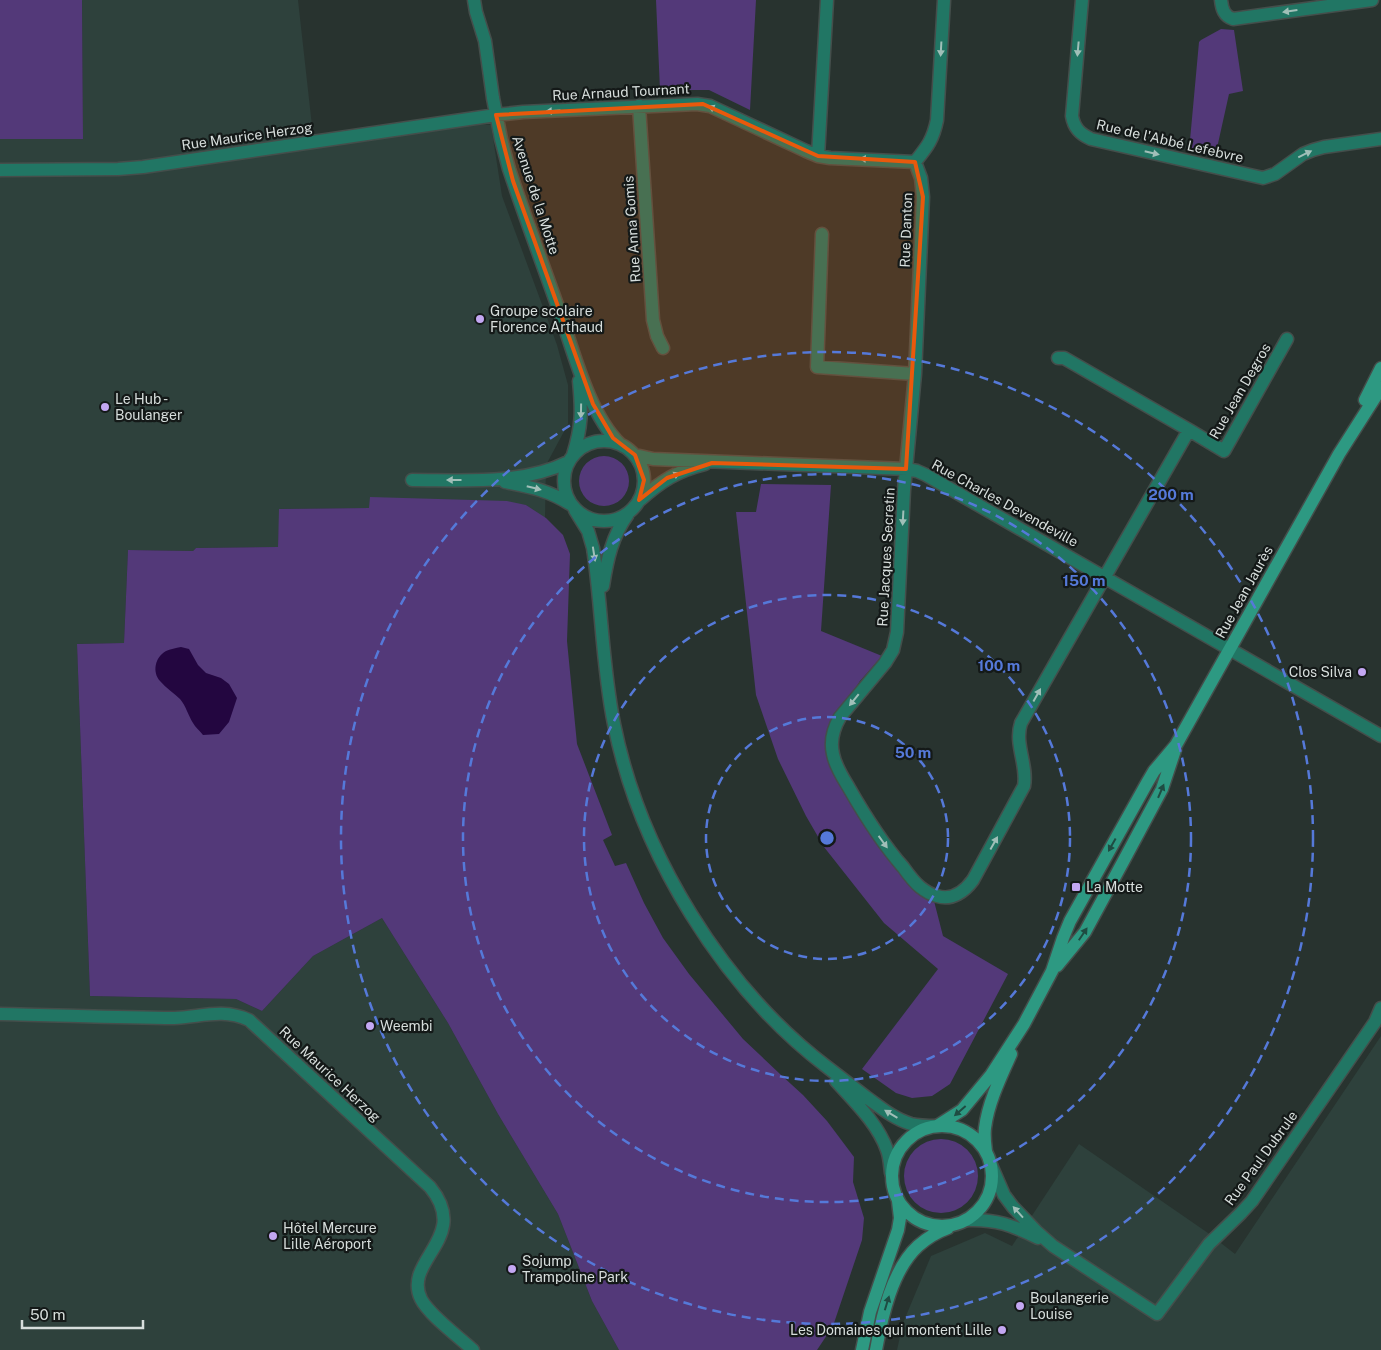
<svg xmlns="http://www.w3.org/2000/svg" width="1381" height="1350" viewBox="0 0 1381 1350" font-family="'Public Sans',sans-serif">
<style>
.built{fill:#2e413c}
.green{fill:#533979}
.water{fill:#230640}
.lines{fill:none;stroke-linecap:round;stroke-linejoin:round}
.street-casing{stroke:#444e4b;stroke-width:15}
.secondary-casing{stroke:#444e4b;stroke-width:15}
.street{stroke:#217664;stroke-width:12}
.secondary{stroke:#2d9982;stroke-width:12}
.oneway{fill:#a0bfb8}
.oneway2{fill:#1e4c42}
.marked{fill:#e8590c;fill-opacity:0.2;stroke:#e8590c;stroke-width:4;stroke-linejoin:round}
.ring{fill:none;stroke:#5579d9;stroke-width:2.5;stroke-dasharray:9 6}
.poi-dot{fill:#c3a7f2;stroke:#141918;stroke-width:2}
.labels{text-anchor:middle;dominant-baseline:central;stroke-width:4.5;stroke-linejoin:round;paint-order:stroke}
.street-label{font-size:14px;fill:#d7dedc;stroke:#141918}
.poi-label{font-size:14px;fill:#d7dedc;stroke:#141918;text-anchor:start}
.centre{fill:#5579d9;stroke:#141918;stroke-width:2.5}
.ring-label{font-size:15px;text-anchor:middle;font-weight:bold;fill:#5579d9;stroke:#141918;stroke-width:4.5;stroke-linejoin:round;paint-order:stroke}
</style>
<rect width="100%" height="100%" fill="#28332f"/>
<!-- built -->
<path class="built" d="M 82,0 L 298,0 L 314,144 L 474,123 L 491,125 L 502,196 L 557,345 L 568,385 L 568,424 L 546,465 L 545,518 L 526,505 L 370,498 L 370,508 L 280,509 L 278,547 L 196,548 L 193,551 L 128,550 L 124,643 L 77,644 L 90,996 L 236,999 L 262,1011 L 313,956 L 382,918 L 448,1023 L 498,1114 L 558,1214 L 592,1301 L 619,1350 L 0,1350 L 0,139 L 83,138 Z
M 1381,1036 L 1381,1350 L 897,1350 L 903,1323 L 931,1256 L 985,1233 L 1012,1246 L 1079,1144 L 1208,1233 L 1235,1254 Z"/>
<!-- green -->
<path class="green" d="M 0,0 L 82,0 L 83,139 L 0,139 Z
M 656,0 L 756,0 L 750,110 L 709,90 L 660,90 Z
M 1221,29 L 1234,30 L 1243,91 L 1229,94 L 1215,157 L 1189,151 L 1199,42 L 1201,40 Z
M579 481a25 25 0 1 1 50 0a25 25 0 1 1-50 0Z
M 761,484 L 831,485 L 821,631 L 882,656 L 860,681 L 828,731 L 825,745 L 830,764 L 873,839 L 911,887 L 934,901 L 943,936 L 1008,974 L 950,1084 L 932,1096 L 912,1098 L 896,1093 L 862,1069 L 938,969 L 884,923 L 824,847 L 806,816 L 778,759 L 756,695 L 736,512 L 756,512 Z
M 370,497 L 507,501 L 526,505 L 546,518 L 563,535 L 570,554 L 567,641 L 577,744 L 612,835 L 603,840 L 615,866 L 626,863 L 644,903 L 663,938 L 689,974 L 743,1039 L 780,1074 L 803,1095 L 827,1121 L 854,1157 L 853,1182 L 864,1218 L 862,1240 L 833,1326 L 817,1350 L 619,1350 L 592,1301 L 558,1214 L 498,1114 L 448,1023 L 382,918 L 313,956 L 262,1011 L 236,999 L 90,996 L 77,644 L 124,643 L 128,550 L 193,551 L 196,548 L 278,547 L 279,509 L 369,508 Z
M904 1176a37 37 0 1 1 74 0a37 37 0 1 1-74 0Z"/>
<!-- water -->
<path class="water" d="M 181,647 L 189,649 L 198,665 L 206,673 L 221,678 L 229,684 L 237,698 L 229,722 L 219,734 L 203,735 C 200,731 195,727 193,723 C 188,715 186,706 180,699 C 174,693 166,688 160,681 C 152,672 155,657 166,651 C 170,649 176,648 181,647 Z"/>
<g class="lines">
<defs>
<path id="street" d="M 474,0 L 476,12 L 485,41 L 493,98 L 501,139 L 509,169 C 525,217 543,265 560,313 C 574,353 589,414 620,444
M 1082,0 L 1072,116 C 1074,128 1080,134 1091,139 L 1263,178 L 1275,174 L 1303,154 L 1313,150 L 1324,147 L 1381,139
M 1221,0 C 1222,9 1224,16 1233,19 L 1372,0
M 639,106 L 653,320 L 657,336 L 663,348
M 818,156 L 827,0
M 915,162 L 921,178 L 923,197 L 915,374 L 904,490 L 897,632 L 893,650 L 885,663 L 840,717 C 833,729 830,741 833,754 C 835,766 843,778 849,788 C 865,816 882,843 903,867 C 908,874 914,882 920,887 C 925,891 932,895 937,896 C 952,901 965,891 973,880 L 1024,786 C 1028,765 1014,744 1021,723 L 1189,430 L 1224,451 L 1287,339
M 915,162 C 927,147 933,140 937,120 L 944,0
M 0,170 L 118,169 L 143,167 L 496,115 L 523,112 L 697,104 L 710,106 L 806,151 L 818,156 L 830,158 L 915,162
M 822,234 L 817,367 L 915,374
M 1058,358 L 1064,358 L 1189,430
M564 481a40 40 0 1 1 80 0a40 40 0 1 1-80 0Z
M 573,455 C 582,426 582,411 579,381
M 635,455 L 653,459 L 906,469 L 917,471 L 926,475 L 1381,736
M 412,480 C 463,480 522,485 568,462
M 505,482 C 530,487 548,490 570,504
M 640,500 C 661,481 677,471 705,464
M 575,510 L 588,531 L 593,548 C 602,607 602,666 614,724 C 640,853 722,987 827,1067 C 840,1077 853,1087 866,1097 C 880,1107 894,1119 911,1124 C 920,1126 928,1126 937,1126
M 603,586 C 607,560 612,536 628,514
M 0,1014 C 58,1015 116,1018 174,1018 C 201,1017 222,1008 249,1020 L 430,1187 C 472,1238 402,1260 421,1299 C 429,1315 459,1337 473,1350
M 836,1081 C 855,1102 878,1124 887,1150 C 890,1158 890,1166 891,1173
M 991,1165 L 1004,1195 L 1013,1207 L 1036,1231 L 1053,1246 L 1157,1314 L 1209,1244 L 1241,1213 L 1252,1201 L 1375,1022 L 1381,1008
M 967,1220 C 996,1219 1012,1225 1038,1238"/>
<path id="secondary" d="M 1365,400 L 1381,368
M 1057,966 L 1085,932 L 1124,860 L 1162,789 L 1175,750
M892 1176a50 50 0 1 1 100 0a50 50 0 1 1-100 0Z
M 937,1126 L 962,1110 L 991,1075 L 1024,1024 L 1052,971 L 1063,938 L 1070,921 L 1147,783 L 1154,771 L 1176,745 L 1339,454 L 1381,388
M 986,1151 C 985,1143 984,1136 985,1128 C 988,1103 1001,1076 1011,1054
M 862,1350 L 870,1312 L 898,1230 L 900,1218 L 898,1201
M 876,1350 C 882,1316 892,1270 918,1246 C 927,1238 937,1232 948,1228"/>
</defs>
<!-- street casing -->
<use href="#street" class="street-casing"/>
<!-- secondary casing -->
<use href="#secondary" class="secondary-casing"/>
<!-- street -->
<use href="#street" class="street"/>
<!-- secondary -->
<use href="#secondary" class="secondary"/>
</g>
<!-- one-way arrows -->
<defs><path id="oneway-solid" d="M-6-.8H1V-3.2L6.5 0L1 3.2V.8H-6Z" transform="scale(1.25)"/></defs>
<g class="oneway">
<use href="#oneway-solid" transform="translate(1290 11) rotate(172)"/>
<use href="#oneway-solid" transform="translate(941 49) rotate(93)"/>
<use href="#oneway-solid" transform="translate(1078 49) rotate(95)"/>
<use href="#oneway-solid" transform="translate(715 109) rotate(-156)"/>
<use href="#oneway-solid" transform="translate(553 111) rotate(177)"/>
<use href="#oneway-solid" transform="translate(1152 153) rotate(13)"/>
<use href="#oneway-solid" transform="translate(1305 154) rotate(-26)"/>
<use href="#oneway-solid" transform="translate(867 159) rotate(-177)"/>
<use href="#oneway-solid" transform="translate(581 411) rotate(91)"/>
<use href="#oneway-solid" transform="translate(673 476) rotate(-25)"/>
<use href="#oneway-solid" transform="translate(454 480) rotate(-180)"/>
<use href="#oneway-solid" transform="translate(534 488) rotate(14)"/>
<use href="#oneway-solid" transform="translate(903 518) rotate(93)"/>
<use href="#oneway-solid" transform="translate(594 554) rotate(81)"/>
<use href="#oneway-solid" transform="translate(1037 695) rotate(-61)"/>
<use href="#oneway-solid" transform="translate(854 700) rotate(129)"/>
<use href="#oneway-solid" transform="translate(883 842) rotate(54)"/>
<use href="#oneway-solid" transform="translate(994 843) rotate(-61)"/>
<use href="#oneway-solid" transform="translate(891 1114) rotate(-149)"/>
<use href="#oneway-solid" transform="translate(1018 1212) rotate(-132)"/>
</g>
<g class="oneway2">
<use href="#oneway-solid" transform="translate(1161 791) rotate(-67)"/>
<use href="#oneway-solid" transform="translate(1112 845) rotate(119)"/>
<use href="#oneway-solid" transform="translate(1083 934) rotate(-56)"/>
<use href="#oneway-solid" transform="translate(960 1111) rotate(139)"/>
<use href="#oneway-solid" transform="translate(887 1303) rotate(-73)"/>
</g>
<!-- marked area -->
<path class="marked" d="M 703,104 L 818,156 L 915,162 L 923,197 L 906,469 L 712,463 L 667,478 L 639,500 L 644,480 L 635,455 L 613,438 L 593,404 L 513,181 L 496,115 Z"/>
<!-- distance rings -->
<g class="ring">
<circle cx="827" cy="838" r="121"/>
<circle cx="827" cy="838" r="243"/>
<circle cx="827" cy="838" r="364"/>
<circle cx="827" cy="838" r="486"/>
</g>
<!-- markers -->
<g class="poi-dot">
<circle cx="480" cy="319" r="5"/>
<circle cx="105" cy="407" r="5"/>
<circle cx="1362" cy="672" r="5"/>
<rect x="1071" y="882" width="10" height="10" rx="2.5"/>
<circle cx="370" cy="1026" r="5"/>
<circle cx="273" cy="1236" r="5"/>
<circle cx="512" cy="1269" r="5"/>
<circle cx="1020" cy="1306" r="5"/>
<circle cx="1002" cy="1330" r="5"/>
</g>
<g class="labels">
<!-- street labels -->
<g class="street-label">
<text transform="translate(621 92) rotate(-3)">Rue Arnaud Tournant</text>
<text transform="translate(247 136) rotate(-8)">Rue Maurice Herzog</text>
<text transform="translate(1170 141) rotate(13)">Rue de l'Abbé Lefebvre</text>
<text transform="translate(536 195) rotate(72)">Avenue de la Motte</text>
<text transform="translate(632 229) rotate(-94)">Rue Anna Gomis</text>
<text transform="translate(906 230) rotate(-88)">Rue Danton</text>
<text transform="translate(1240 391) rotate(-60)">Rue Jean Degros</text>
<text transform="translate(1005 503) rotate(29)">Rue Charles Devendeville</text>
<text transform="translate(886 557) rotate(-87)">Rue Jacques Secretin</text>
<text transform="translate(1244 592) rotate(-61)">Rue Jean Jaurès</text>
<text transform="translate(330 1074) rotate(43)">Rue Maurice Herzog</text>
<text transform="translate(1261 1158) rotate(-54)">Rue Paul Dubrule</text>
</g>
<!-- poi labels -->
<g class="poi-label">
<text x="490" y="311">Groupe scolaire<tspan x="490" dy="16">Florence Arthaud</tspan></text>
<text x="115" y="399">Le Hub -<tspan x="115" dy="16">Boulanger</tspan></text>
<text x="1352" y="672" text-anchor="end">Clos Silva</text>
<text x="1086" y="887">La Motte</text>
<text x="380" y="1026">Weembi</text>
<text x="283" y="1228">Hôtel Mercure<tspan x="283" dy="16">Lille Aéroport</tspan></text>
<text x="522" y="1261">Sojump<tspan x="522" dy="16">Trampoline Park</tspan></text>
<text x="1030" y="1298">Boulangerie<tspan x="1030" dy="16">Louise</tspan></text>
<text x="992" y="1330" text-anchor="end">Les Domaines qui montent Lille</text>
</g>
</g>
<circle cx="827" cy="838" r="8" class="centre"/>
<g class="ring-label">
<text x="1171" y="500">200 m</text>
<text x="1084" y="586">150 m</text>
<text x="999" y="671">100 m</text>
<text x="913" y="758">50 m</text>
</g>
<!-- scale -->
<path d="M22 1320v8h121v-8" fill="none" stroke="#d7dedc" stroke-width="2.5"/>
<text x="30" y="1320" font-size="15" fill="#d7dedc" stroke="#141918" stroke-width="4" paint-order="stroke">50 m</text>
</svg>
